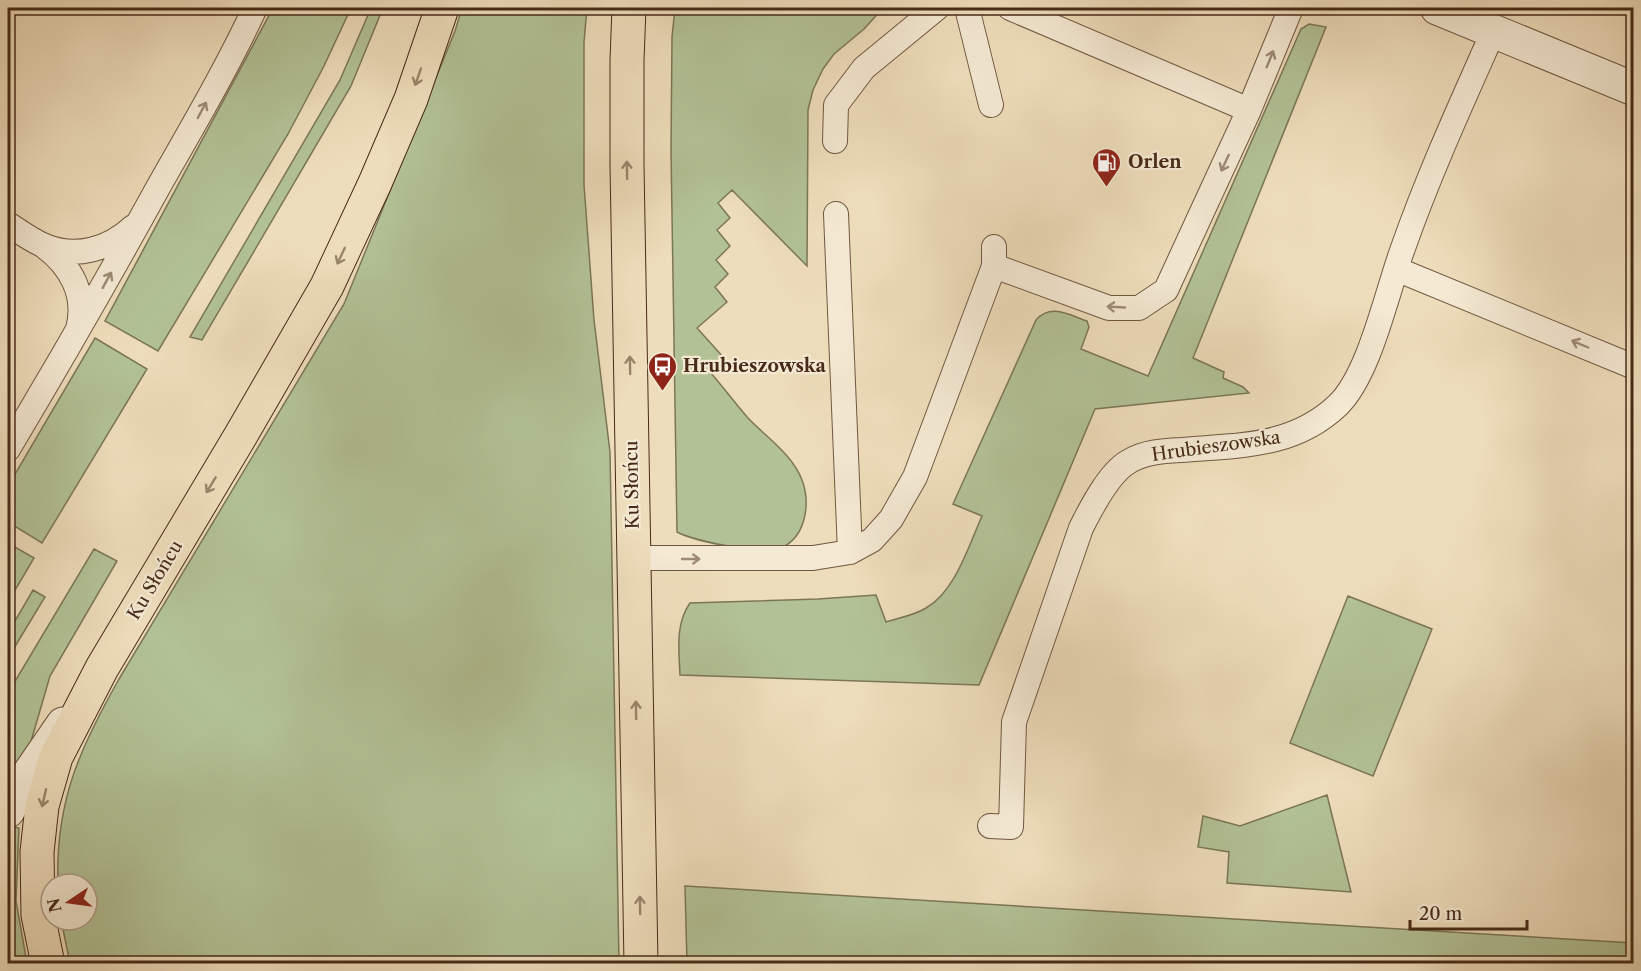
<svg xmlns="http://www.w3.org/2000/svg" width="1641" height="971" viewBox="0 0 1641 971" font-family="'Libre Caslon Text',serif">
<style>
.green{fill:#b2c296;stroke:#7c7657;stroke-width:1.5}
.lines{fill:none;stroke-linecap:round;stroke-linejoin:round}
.service-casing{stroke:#715741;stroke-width:26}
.minor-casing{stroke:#715741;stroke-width:35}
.primary-casing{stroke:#472a18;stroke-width:35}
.service{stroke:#f4e9d3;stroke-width:24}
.minor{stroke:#f4e9d3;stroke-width:33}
.primary{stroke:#edb;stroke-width:33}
.oneway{stroke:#9e8a76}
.oneway2{stroke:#9a846a}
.labels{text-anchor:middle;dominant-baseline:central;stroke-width:4.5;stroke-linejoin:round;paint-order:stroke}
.poi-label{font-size:18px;font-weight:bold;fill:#472a18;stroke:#f4e9d3;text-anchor:start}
.street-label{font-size:18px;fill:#472a18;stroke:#f4e9d3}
</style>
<rect width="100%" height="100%" fill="#edb"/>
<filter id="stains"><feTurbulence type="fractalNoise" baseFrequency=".00333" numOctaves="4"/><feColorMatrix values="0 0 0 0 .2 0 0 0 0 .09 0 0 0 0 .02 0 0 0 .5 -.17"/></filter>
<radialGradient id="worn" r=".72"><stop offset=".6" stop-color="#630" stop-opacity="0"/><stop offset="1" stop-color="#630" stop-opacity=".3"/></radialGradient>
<!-- green -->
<path class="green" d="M 273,8 L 351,8 L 324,66 L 288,134 L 158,351 L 105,321 Z
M 371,8 L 383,8 L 351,86 L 202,340 L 190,337 L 340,80 Z
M 462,8 L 587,8 L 584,42 L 584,185 L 594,320 L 610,452 L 619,963 L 70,963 L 61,920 L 87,920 L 87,884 L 58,884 C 55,802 80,748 119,679 L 344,304 L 455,31 Z
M 675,8 L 883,8 L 864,29 L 834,54 L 823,69 L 813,90 L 808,110 L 807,266 L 732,190 L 718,203 L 730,218 L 717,230 L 730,246 L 716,260 L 728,274 L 715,287 L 727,302 L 697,328 L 724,358 L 710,372 C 723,387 735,403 748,418 C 766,437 793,455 802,480 C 810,501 807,533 785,546 C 767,556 696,542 677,532 L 671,150 L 672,37 Z
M 1309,24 L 1326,27 L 1193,358 L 1224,372 L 1223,378 L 1243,387 L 1249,393 L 1095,409 L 979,685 L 680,675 C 679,651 675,624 690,603 L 818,599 L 876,595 L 886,622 C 899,618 915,615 926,608 C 955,592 969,545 982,516 L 953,504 L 1036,320 C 1051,303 1069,315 1087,321 L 1089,327 L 1081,349 L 1148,376 L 1301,29 Z
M 95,338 L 147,369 L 42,543 L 8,522 L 8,486 Z
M 8,543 L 34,558 L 8,602 Z
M 94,549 L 117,561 L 50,676 L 30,745 L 8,782 L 8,693 Z
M 33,590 L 45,597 L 8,658 L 8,633 Z
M 1348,596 L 1432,629 L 1373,776 L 1290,743 Z
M 1327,795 L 1351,892 L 1227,883 L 1229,852 L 1198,847 L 1203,816 L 1240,826 Z
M 15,827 L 19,828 L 16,901 L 27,963 L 8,963 L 8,840 Z
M 685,886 L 1633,943 L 1633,963 L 687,963 Z"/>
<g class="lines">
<defs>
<path id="service" d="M 967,8 L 991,105
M 1010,8 L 1249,110
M 835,141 L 836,105 L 864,68 L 937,8
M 836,214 L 850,552
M 8,224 C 19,231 32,241 45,246 C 76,259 109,249 133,227
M 44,246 C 71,266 87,295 78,329
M 994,266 L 1109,308 L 1139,308 L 1166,290 L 1249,110 L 1291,8
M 1396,269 L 1634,367
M 8,449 C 60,362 111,273 160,184 C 193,126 227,68 255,8
M 633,558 L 813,558 L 850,552 L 872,540 L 891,519 L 915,477 L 994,266 L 994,247
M 990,826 L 1011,827 L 1014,722 L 1081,528 C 1091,508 1109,473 1128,462 C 1144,452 1163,451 1181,450 C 1238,445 1293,448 1338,405 C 1370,374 1387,291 1403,248 C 1429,174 1462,102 1494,30"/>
<path id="minor" d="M 1437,8 L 1634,89
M 8,811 L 30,772 L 63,724"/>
<path id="primary" d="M 629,8 L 627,60 L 627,165 L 641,964
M 48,964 L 38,915 L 37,852 L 42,806 L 56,757 L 102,668 L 241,435 L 327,286 L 375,183 L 411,99 L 442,8"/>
</defs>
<!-- service casing -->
<use href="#service" class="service-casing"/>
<!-- minor casing -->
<use href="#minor" class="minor-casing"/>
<!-- primary casing -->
<use href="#primary" class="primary-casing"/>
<!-- service -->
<use href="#service" class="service"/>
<!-- minor -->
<use href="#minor" class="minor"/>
<!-- primary -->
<use href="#primary" class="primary"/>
</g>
<!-- one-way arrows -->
<defs><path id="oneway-shaft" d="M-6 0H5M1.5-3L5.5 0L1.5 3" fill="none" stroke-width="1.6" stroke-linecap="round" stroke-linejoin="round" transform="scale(1.5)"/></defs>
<g class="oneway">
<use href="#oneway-shaft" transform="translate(1270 59) rotate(-68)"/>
<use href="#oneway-shaft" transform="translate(202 110) rotate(-62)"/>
<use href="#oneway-shaft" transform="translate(1225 163) rotate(115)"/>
<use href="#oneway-shaft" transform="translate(107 280) rotate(-61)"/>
<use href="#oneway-shaft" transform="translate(1116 307) rotate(-177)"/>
<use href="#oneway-shaft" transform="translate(1580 344) rotate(-157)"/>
<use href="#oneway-shaft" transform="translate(691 559)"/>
</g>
<g class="oneway2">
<use href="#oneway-shaft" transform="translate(418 77) rotate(109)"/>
<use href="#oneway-shaft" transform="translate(627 170) rotate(-91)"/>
<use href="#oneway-shaft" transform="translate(341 256) rotate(115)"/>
<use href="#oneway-shaft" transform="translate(630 365) rotate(-91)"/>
<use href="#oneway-shaft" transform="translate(211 485) rotate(121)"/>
<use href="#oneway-shaft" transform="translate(636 710) rotate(-91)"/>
<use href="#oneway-shaft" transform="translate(44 798) rotate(103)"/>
<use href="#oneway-shaft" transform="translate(640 905) rotate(-91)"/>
</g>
<!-- icons -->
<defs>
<symbol id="fuel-pin" viewBox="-11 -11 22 30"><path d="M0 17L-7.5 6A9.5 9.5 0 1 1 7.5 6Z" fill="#8f2418" stroke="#f4e9d3"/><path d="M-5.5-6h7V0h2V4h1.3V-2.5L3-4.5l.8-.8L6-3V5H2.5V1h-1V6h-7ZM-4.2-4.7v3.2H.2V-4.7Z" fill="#fff"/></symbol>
<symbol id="bus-pin" viewBox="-11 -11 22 30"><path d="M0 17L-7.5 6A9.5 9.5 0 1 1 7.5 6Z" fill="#8f2418" stroke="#f4e9d3"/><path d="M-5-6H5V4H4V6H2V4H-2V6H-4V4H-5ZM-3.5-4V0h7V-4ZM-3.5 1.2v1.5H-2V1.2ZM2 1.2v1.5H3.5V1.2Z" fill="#fff"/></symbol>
</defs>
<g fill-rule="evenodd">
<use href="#fuel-pin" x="1090" y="146" width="33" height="45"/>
<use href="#bus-pin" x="646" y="350" width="33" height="45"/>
</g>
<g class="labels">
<!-- poi labels -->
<g class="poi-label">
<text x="1128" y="162">Orlen</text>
<text x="683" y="366">Hrubieszowska</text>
</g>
<!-- street labels -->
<g class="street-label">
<text transform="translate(1216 446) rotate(-8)">Hrubieszowska</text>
<text transform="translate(632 485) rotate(-91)">Ku Słońcu</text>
<text transform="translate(155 580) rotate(-59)">Ku Słońcu</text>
</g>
</g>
<!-- margin -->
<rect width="1641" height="971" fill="none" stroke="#edb" stroke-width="30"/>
<rect x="9" y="9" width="1623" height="953" fill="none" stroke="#472a18" stroke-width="3"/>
<rect x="15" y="15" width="1611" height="941" fill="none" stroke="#472a18" stroke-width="1.5"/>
<!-- north arrow -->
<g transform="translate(69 902) rotate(257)"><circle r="28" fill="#f4e9d3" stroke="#af9d88" stroke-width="1.5"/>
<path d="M0-4.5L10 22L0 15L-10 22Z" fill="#8f2418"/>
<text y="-9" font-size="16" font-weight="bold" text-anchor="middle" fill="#472a18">N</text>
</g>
<!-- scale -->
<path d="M1410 920v9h117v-9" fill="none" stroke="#472a18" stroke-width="3"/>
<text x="1419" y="920" font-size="18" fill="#472a18" stroke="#f4e9d3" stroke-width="4.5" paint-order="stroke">20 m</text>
<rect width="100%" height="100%" filter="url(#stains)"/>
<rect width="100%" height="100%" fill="url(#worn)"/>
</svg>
